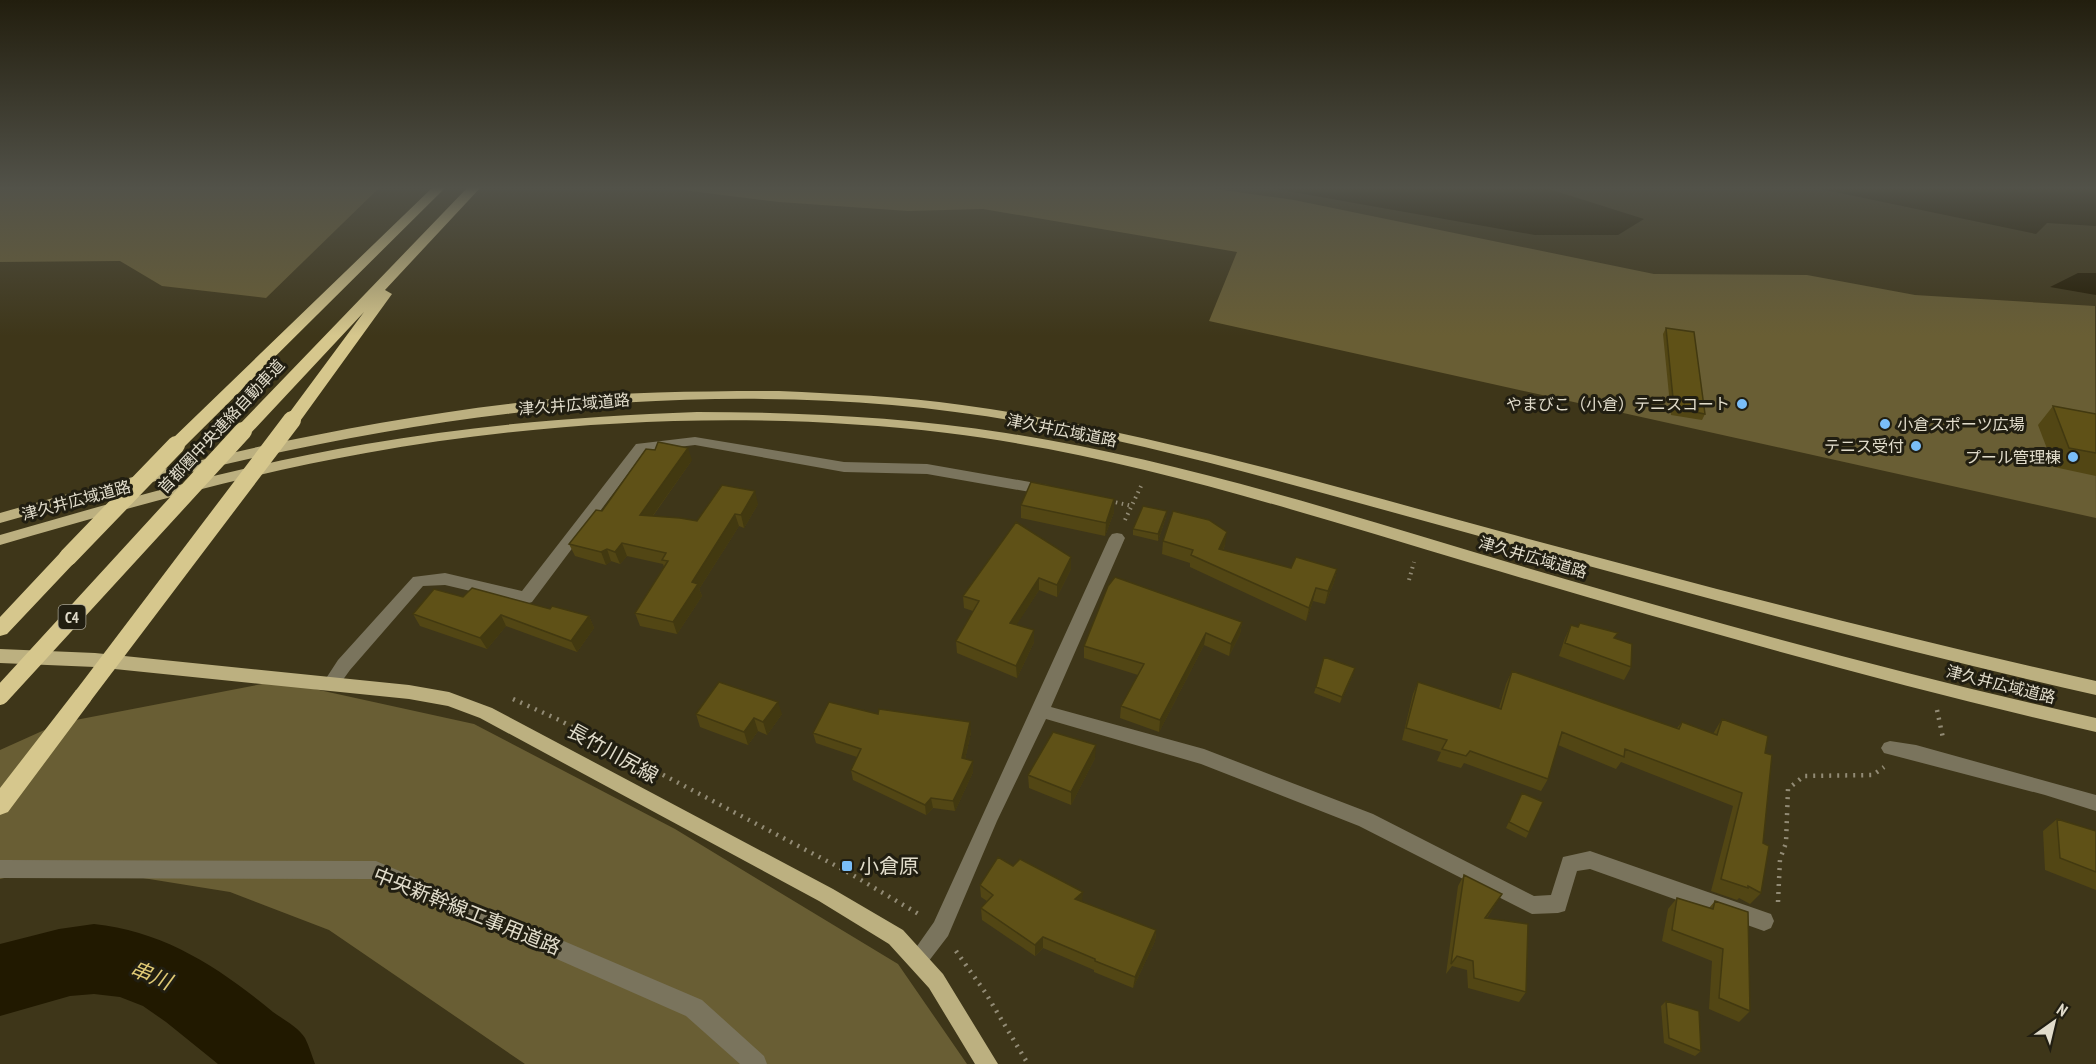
<svg xmlns="http://www.w3.org/2000/svg" width="2096" height="1064" viewBox="0 0 2096 1064" font-family="'PT Sans Narrow','Noto Sans JP',sans-serif">
<style>
.green{fill:#695e34}
.water{fill:#211900}
.lines{fill:none;stroke-linecap:round;stroke-linejoin:round}
.river{fill:#211900;fill-rule:evenodd}
.path-far1{stroke:#928b75;stroke-width:4;stroke-dasharray:1.5 4.5;stroke-linecap:butt}
.path{stroke:#928b75;stroke-width:4.5;stroke-dasharray:2 6;stroke-linecap:butt}
.minor{fill:#7a745d;fill-rule:evenodd}
.major{fill:#bcb080;fill-rule:evenodd}
.highway{fill:#d6c78d;fill-rule:evenodd}
.highway-bridge{stroke:#d6c78d;stroke-width:18}
.wall{fill:#524614}
.shaded-wall{fill:#423910}
.building{fill:#5f5117;stroke:#423910;stroke-width:1.5}
.poi-dot{fill:#7abef8;stroke:#211e11;stroke-width:2}
.labels{text-anchor:middle;dominant-baseline:central;stroke-width:6;stroke-linejoin:round;paint-order:stroke}
.shield{fill:#211e11;stroke:#a7a393;stroke-width:1.5}
.shield-label{font-size:15px;font-weight:bold;fill:#e1dccb}
.street-label{font-size:16px;fill:#e1dccb;stroke:#211e11}
.poi-label{font-size:16px;fill:#e1dccb;stroke:#211e11;text-anchor:end}
.near-street-label{font-size:20px;fill:#e1dccb;stroke:#211e11}
.near-poi-label{font-size:20px;fill:#e1dccb;stroke:#211e11;text-anchor:start}
.near-water-label{font-size:21px;font-style:italic;fill:#e0ca75;stroke:#211e11}
</style>
<rect width="100%" height="100%" fill="#3e3619"/>
<!-- green -->
<path class="green" d="M 0,187 L 380,187 L 266,298 L 162,286 L 120,261 L 0,262 Z
M 659,187 L 1202,187 L 1294,200 L 1654,274 L 1807,275 L 1915,295 L 2095,306 L 2096,518 L 1209,321 L 1237,252 L 983,209 L 908,211 L 779,202 Z
M 278,681 L 474,724 L 675,829 L 898,964 L 967,1064 L 525,1064 L 329,930 L 230,892 L 62,865 L 0,879 L 0,750 L 60,723 Z"/>
<!-- water -->
<path class="water" d="M 1265,187 L 1549,189 L 1644,219 L 1618,235 L 1535,235 Z
M 1811,187 L 2096,187 L 2096,226 L 2047,223 L 2036,234 Z
M 2078,273 L 2096,273 L 2096,295 L 2050,287 Z"/>
<g class="lines">
<!-- river -->
<path class="river" d="M 94,924 C 164,931 220,968 273,1012 C 283,1019 299,1028 305,1038 C 309,1046 312,1056 315,1064 L 218,1064 L 166,1022 L 143,1006 L 120,997 L 94,994 L 70,996 L 0,1016 L 0,944 L 59,929 Z"/>
<!-- path-far1 -->
<path class="path-far1" d="M 1110,501 L 1132,506
M 1125,520 L 1142,484
M 1409,580 L 1414,562"/>
<!-- path -->
<path class="path" d="M 513,699 L 557,719 L 844,870 L 922,916
M 1937,710 L 1943,738
M 1778,902 L 1780,859 L 1786,843 L 1788,789 L 1804,776 L 1873,775 L 1884,767
M 956,951 L 985,992 L 1028,1064"/>
<!-- minor -->
<path class="minor" d="M 695,437 L 844,462 L 927,464 L 1047,485 L 1054,490 L 1047,495 L 927,474 L 844,472 L 695,445 L 645,451 L 532,602 L 526,604 L 445,585 L 423,586 L 350,670 L 337,688 L 331,690 L 325,688 L 323,683 L 338,660 L 413,577 L 445,573 L 522,591 L 636,444 Z
M 1117,533 L 1122,534 L 1125,538 L 1051,707 L 1204,749 L 1373,814 L 1534,896 L 1551,895 L 1563,857 L 1590,851 L 1771,914 L 1774,921 L 1771,928 L 1764,931 L 1590,869 L 1577,871 L 1565,911 L 1558,913 L 1532,914 L 1359,826 L 1201,764 L 1046,719 L 997,821 L 948,936 L 925,966 L 918,969 L 911,966 L 908,959 L 934,922 L 1109,538 L 1112,534 Z
M 1890,741 L 1916,745 L 2096,795 L 2096,811 L 2045,795 L 1884,753 L 1881,748 L 1884,743 Z
M 0,860 L 376,861 L 702,1000 L 764,1056 L 767,1064 L 740,1064 L 686,1016 L 375,879 L 0,878 Z"/>
<!-- major -->
<path class="major" d="M 779,391 C 840,394 901,396 962,405 C 1145,430 1324,484 1503,532 C 1700,585 1897,637 2096,681 L 2096,695 C 1875,645 1657,585 1439,525 C 1259,476 1078,421 892,405 C 585,379 293,439 0,523 L 0,513 C 181,461 364,418 552,399 C 627,392 703,391 779,391 Z
M 697,412 C 800,412 903,417 1006,433 C 1195,462 1382,526 1565,579 C 1741,630 1917,678 2096,718 L 2096,732 C 1885,684 1678,624 1471,563 C 1299,512 1126,455 947,433 C 754,410 558,419 366,453 C 242,475 121,510 0,545 L 0,535 C 121,500 242,465 366,444 C 476,425 585,416 697,412 Z
M 0,649 L 95,653 L 409,685 L 449,692 L 492,708 L 833,889 L 903,930 L 943,974 L 998,1064 L 975,1064 L 929,988 L 889,944 L 819,901 L 480,718 L 448,706 L 409,699 L 95,667 L 0,663 Z"/>
<!-- highway -->
<path class="highway" d="M 433,187 L 446,187 L 182,449 L 170,449 L 168,445 L 170,441 Z
M 468,187 L 481,187 L 385,290 L 392,294 L 298,424 L 286,424 L 284,420 L 364,312 L 249,435 L 237,435 L 235,431 L 237,427 Z
M 68,550 L 75,552 L 77,557 L 75,562 L 7,634 L 0,636 L 0,617 L 61,552 Z
M 83,688 L 90,690 L 93,696 L 90,702 L 8,812 L 0,815 L 0,788 L 76,690 Z"/>
<!-- highway-bridge -->
<path class="highway-bridge" d="M 68,557 L 176,445
M 0,696 L 243,431
M 83,696 L 292,420"/>
</g>
<!-- wall -->
<path class="wall" d="M 1666,328 L 1705,414 L 1702,420 L 1671,415 L 1663,334 Z
M 2053,406 L 2096,414 L 2096,476 L 2054,467 L 2038,425 Z
M 692,460 L 653,516 L 697,521 L 758,504 L 744,528 L 739,526 L 699,589 L 702,596 L 677,634 L 640,626 L 635,613 L 664,567 L 663,564 L 627,556 L 620,564 L 611,561 L 606,565 L 575,556 L 569,544 Z
M 1021,505 L 1114,512 L 1105,536 L 1021,518 Z
M 1167,511 L 1166,517 L 1158,541 L 1133,535 L 1133,529 Z
M 1163,541 L 1225,545 L 1223,550 L 1291,568 L 1337,569 L 1334,582 L 1325,604 L 1313,601 L 1306,621 L 1190,567 L 1190,563 L 1162,554 Z
M 1071,557 L 1071,569 L 1057,597 L 1039,590 L 1016,625 L 1034,642 L 1017,678 L 957,653 L 956,641 L 973,611 L 964,608 L 963,596 Z
M 463,597 L 550,609 L 589,616 L 594,628 L 577,652 L 506,626 L 487,649 L 420,626 L 413,614 Z
M 1242,622 L 1240,634 L 1229,656 L 1204,645 L 1159,732 L 1120,718 L 1121,706 L 1138,675 L 1084,658 L 1084,646 Z
M 1571,625 L 1615,639 L 1631,667 L 1624,680 L 1559,656 L 1565,638 Z
M 1512,671 L 1677,728 L 1682,722 L 1713,734 L 1722,719 L 1765,753 L 1761,893 L 1750,904 L 1739,898 L 1737,900 L 1711,891 L 1733,806 L 1621,762 L 1616,769 L 1558,745 L 1548,779 L 1541,791 L 1464,763 L 1461,768 L 1437,761 L 1441,752 L 1402,740 L 1413,694 L 1418,682 L 1499,708 L 1506,684 Z
M 1353,675 L 1340,703 L 1314,693 L 1316,687 Z
M 696,714 L 782,714 L 767,735 L 758,731 L 748,745 L 700,727 Z
M 878,714 L 971,732 L 965,759 L 973,772 L 955,811 L 933,808 L 926,815 L 853,780 L 851,770 L 857,757 L 816,743 L 813,733 Z
M 1095,758 L 1071,805 L 1029,788 L 1028,775 Z
M 1522,793 L 1529,832 L 1526,838 L 1506,828 Z
M 2057,819 L 2096,831 L 2096,890 L 2045,870 L 2043,831 Z
M 1013,866 L 1082,902 L 1156,930 L 1155,941 L 1133,988 L 1094,972 L 1094,970 L 1043,948 L 1035,956 L 982,920 L 981,908 L 987,901 L 981,897 L 980,885 Z
M 1464,875 L 1502,894 L 1487,918 L 1526,992 L 1519,1002 L 1468,988 L 1467,970 L 1452,966 L 1446,974 L 1458,886 Z
M 1677,898 L 1709,908 L 1715,901 L 1750,1011 L 1739,1022 L 1709,1009 L 1712,961 L 1662,941 L 1668,909 Z
M 1666,1001 L 1701,1051 L 1695,1056 L 1664,1043 L 1661,1006 Z"/>
<!-- shaded-wall -->
<path class="shaded-wall" d="M 688,448 L 692,460 L 644,528 L 640,515 Z
M 755,491 L 758,504 L 744,528 L 741,515 Z
M 1114,499 L 1114,512 L 1105,536 L 1106,523 Z
M 1167,511 L 1166,517 L 1158,541 L 1158,534 Z
M 735,514 L 739,526 L 699,589 L 702,596 L 677,634 L 673,622 L 692,582 Z
M 1227,532 L 1225,545 L 1217,562 L 1219,549 Z
M 622,543 L 627,556 L 620,564 L 615,552 Z
M 607,549 L 611,561 L 606,565 L 601,552 Z
M 1071,557 L 1071,569 L 1057,597 L 1057,585 Z
M 1337,569 L 1334,582 L 1325,604 L 1328,591 Z
M 1039,578 L 1039,590 L 1010,635 L 1010,623 Z
M 1316,588 L 1313,601 L 1306,621 L 1309,608 Z
M 501,615 L 506,626 L 487,649 L 480,638 Z
M 589,616 L 594,628 L 577,652 L 571,641 Z
M 1242,622 L 1240,634 L 1229,656 L 1231,644 Z
M 1034,630 L 1034,642 L 1017,678 L 1016,666 Z
M 1206,633 L 1204,645 L 1159,732 L 1160,720 Z
M 1355,668 L 1353,675 L 1340,703 L 1342,697 Z
M 778,702 L 782,714 L 767,735 L 763,722 Z
M 754,718 L 758,731 L 748,745 L 744,732 Z
M 970,722 L 971,732 L 963,768 L 962,758 Z
M 1096,745 L 1095,758 L 1071,805 L 1071,792 Z
M 973,761 L 973,772 L 955,811 L 953,801 Z
M 931,798 L 933,808 L 926,815 L 925,805 Z
M 1083,892 L 1082,903 L 1075,899 Z
M 1502,894 L 1496,904 L 1479,928 L 1485,918 Z
M 1156,930 L 1155,941 L 1133,988 L 1135,977 Z
M 1043,937 L 1043,948 L 1035,956 L 1035,945 Z"/>
<!-- building -->
<path class="building" d="M 1666,328 L 1694,332 L 1705,414 L 1674,408 Z
M 2053,406 L 2096,414 L 2096,453 L 2069,448 Z
M 658,442 L 688,448 L 640,515 L 680,518 L 697,521 L 722,485 L 755,491 L 741,515 L 735,514 L 692,582 L 698,584 L 673,622 L 635,613 L 668,561 L 662,560 L 666,553 L 622,543 L 615,552 L 607,549 L 601,552 L 569,544 L 596,510 L 602,511 L 646,449 L 655,450 Z
M 1031,482 L 1114,499 L 1106,523 L 1021,505 Z
M 1143,506 L 1167,511 L 1158,534 L 1133,529 Z
M 1173,511 L 1209,520 L 1227,532 L 1219,549 L 1291,568 L 1296,557 L 1337,569 L 1328,591 L 1316,588 L 1309,608 L 1191,555 L 1193,550 L 1163,541 Z
M 1016,522 L 1071,557 L 1057,585 L 1039,578 L 1010,623 L 1034,630 L 1016,666 L 956,641 L 979,601 L 963,596 Z
M 1115,577 L 1242,622 L 1231,644 L 1206,633 L 1160,720 L 1121,706 L 1144,664 L 1084,646 L 1108,586 Z
M 472,588 L 550,609 L 552,606 L 589,616 L 571,641 L 501,615 L 480,638 L 413,614 L 434,589 L 463,597 Z
M 1580,623 L 1618,633 L 1614,638 L 1632,644 L 1631,667 L 1565,643 L 1571,625 L 1578,627 Z
M 1324,657 L 1355,668 L 1342,697 L 1316,687 Z
M 1512,671 L 1679,729 L 1682,722 L 1717,735 L 1722,719 L 1768,736 L 1765,753 L 1772,755 L 1763,843 L 1769,846 L 1761,893 L 1748,886 L 1748,888 L 1721,879 L 1742,793 L 1625,749 L 1624,757 L 1562,732 L 1548,779 L 1470,751 L 1466,756 L 1442,749 L 1447,740 L 1406,728 L 1418,682 L 1501,709 Z
M 719,682 L 778,702 L 763,722 L 754,718 L 744,732 L 696,714 Z
M 829,702 L 878,714 L 879,709 L 970,722 L 962,758 L 973,761 L 953,801 L 931,798 L 925,805 L 851,770 L 861,749 L 813,733 Z
M 1053,732 L 1096,745 L 1071,792 L 1028,775 Z
M 1522,793 L 1543,802 L 1529,832 L 1509,822 Z
M 2057,819 L 2096,831 L 2096,872 L 2060,858 Z
M 998,857 L 1013,866 L 1020,859 L 1083,892 L 1075,899 L 1156,930 L 1135,977 L 1095,961 L 1095,959 L 1043,937 L 1035,945 L 981,908 L 993,895 L 980,885 Z
M 1464,875 L 1502,894 L 1485,918 L 1528,924 L 1526,992 L 1474,978 L 1473,961 L 1457,956 L 1451,964 Z
M 1677,898 L 1713,909 L 1715,901 L 1748,912 L 1750,1011 L 1719,998 L 1723,949 L 1672,930 Z
M 1666,1001 L 1699,1011 L 1701,1051 L 1669,1038 Z"/>
<!-- sky -->
<linearGradient id="sky" x2="0" y2="1"><stop stop-color="#221e0e"/><stop offset="0.56" stop-color="#525249"/><stop offset="1" stop-color="#525249" stop-opacity="0"/></linearGradient>
<rect width="2096" height="336" fill="url(#sky)"/>
<!-- markers -->
<g class="poi-dot">
<circle cx="1742" cy="404" r="6"/>
<circle cx="1885" cy="424" r="6"/>
<circle cx="1916" cy="446" r="6"/>
<circle cx="2073" cy="457" r="6"/>
<rect x="841" y="860" width="12" height="12" rx="3"/>
</g>
<g class="labels">
<!-- shield labels -->
<rect class="shield" x="58.5" y="605" width="27" height="24" rx="4.5"/>
<g class="shield-label">
<text x="72" y="617">C4</text>
</g>
<!-- street labels -->
<g class="street-label">
<text transform="translate(574 404) rotate(-5)">津久井広域道路</text>
<text transform="translate(221 426) rotate(-47)">首都圏中央連絡自動車道</text>
<text transform="translate(1062 430) rotate(11)">津久井広域道路</text>
<text transform="translate(76 500) rotate(-15)">津久井広域道路</text>
<text transform="translate(1533 557) rotate(16)">津久井広域道路</text>
<text transform="translate(2001 684) rotate(14)">津久井広域道路</text>
</g>
<!-- poi labels -->
<g class="poi-label">
<text x="1730" y="404">やまびこ（小倉）テニスコート</text>
<text x="1897" y="424" text-anchor="start">小倉スポーツ広場</text>
<text x="1904" y="446">テニス受付</text>
<text x="2061" y="457">プール管理棟</text>
</g>
<!-- near-street labels -->
<g class="near-street-label">
<text transform="translate(613 753) rotate(29)">長竹川尻線</text>
<text transform="translate(467 911) rotate(22)">中央新幹線工事用道路</text>
</g>
<!-- near-poi labels -->
<g class="near-poi-label">
<text x="859" y="866">小倉原</text>
</g>
<!-- near-water labels -->
<g class="near-water-label">
<text transform="translate(151 975) rotate(22)">串川</text>
</g>
</g>
<!-- north arrow -->
<g transform="translate(2054 1022) rotate(34)" stroke="#211e11" stroke-width="4.5" paint-order="stroke">
<path d="M0-4.5L10 22L0 15L-10 22Z" fill="#e1dccb"/>
<text y="-9" font-size="16" font-weight="bold" text-anchor="middle" fill="#e1dccb">N</text>
</g>
</svg>
